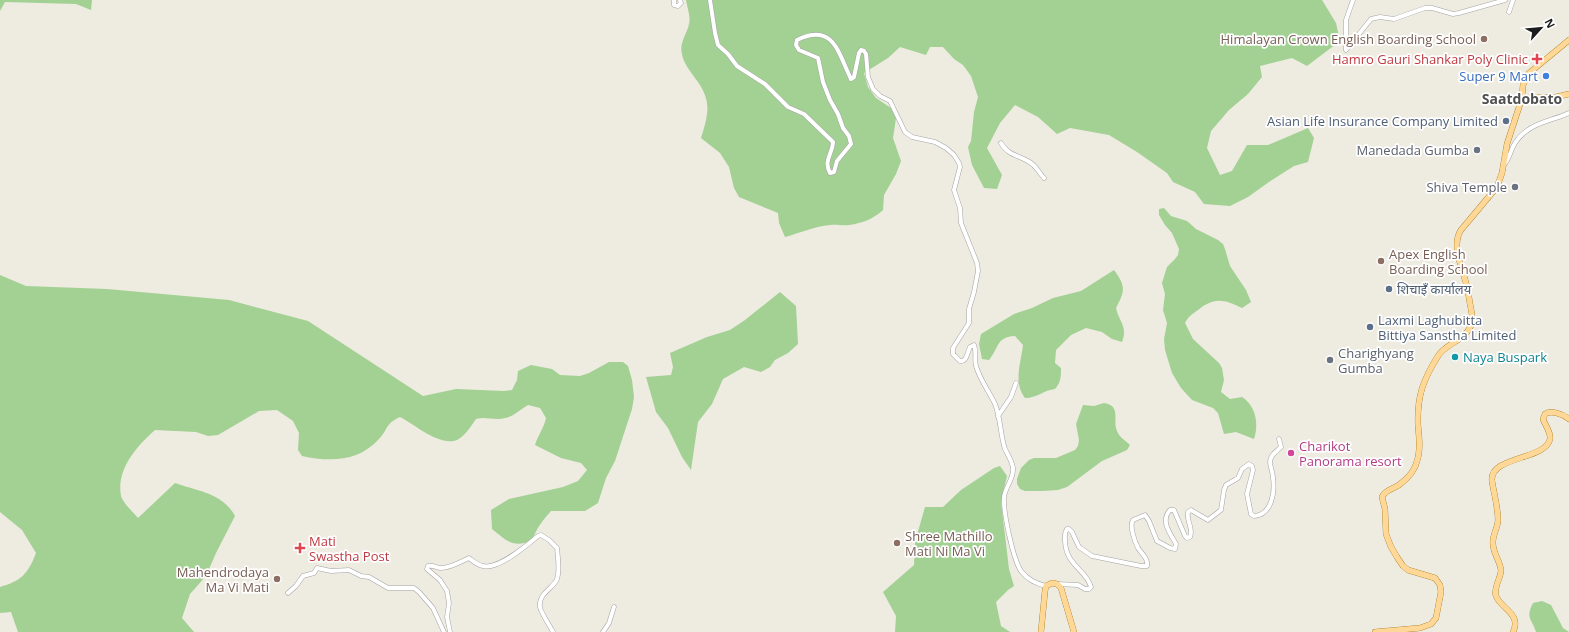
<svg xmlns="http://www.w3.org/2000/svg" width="1569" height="632" viewBox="0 0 1569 632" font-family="'Open Sans','Noto Sans Devanagari',sans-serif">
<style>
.forest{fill:#a2d193}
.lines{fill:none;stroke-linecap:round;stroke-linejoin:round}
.minor-casing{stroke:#a3a3a3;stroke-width:5}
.major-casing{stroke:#956b00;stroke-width:6}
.minor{stroke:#fff;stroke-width:4}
.major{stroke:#ffd796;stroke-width:5.5}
.education-dot{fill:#8d6e63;stroke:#fff;stroke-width:1.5}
.health-dot{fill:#e0444e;stroke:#fff;stroke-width:1.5}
.shop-dot{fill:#3f7fe0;stroke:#fff;stroke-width:1.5}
.service-dot{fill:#5c6f8a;stroke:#fff;stroke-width:1.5}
.worship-dot{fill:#6b7280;stroke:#fff;stroke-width:1.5}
.culture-dot{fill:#0f9aa8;stroke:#fff;stroke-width:1.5}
.hotel-dot{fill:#d1479c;stroke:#fff;stroke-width:1.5}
.labels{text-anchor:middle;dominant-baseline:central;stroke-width:3.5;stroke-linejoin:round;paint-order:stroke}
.education-label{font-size:13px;fill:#785e54;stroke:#fff;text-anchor:end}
.health-label{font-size:13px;fill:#be3a42;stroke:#fff;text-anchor:end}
.shop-label{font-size:13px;fill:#366cbe;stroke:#fff;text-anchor:end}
.service-label{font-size:13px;fill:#4e5e75;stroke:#fff;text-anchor:start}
.worship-label{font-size:13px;fill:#5b616d;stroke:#fff;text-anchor:end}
.culture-label{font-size:13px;fill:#0d838f;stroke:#fff;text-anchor:start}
.hotel-label{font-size:13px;fill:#b23c85;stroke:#fff;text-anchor:start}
.neighbourhood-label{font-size:14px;font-weight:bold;fill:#4f4f4f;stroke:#fff}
</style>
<rect width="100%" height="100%" fill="#eeebe1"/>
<!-- forest -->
<path class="forest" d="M 0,0 L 92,0 L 91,10 L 76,4 L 5,2 L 0,11 Z
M 686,0 L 1322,0 L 1336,23 L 1340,41 L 1307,66 L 1292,58 L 1260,66 L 1262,77 L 1248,94 L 1229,110 L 1211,131 L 1207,148 L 1220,175 L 1232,171 L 1247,145 L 1268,145 L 1308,128 L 1314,138 L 1308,162 L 1294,166 L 1269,182 L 1248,197 L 1230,206 L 1204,204 L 1195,192 L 1173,182 L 1167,173 L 1137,152 L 1109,135 L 1070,128 L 1057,134 L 1038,117 L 1015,105 L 1000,123 L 987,148 L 1002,175 L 997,189 L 984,188 L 972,165 L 968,147 L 971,141 L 974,112 L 978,97 L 971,76 L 963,65 L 954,59 L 943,47 L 930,47 L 926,55 L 900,47 L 888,58 L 864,73 L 868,87 L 876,98 L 891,108 L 896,118 L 893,138 L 901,161 L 896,174 L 884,195 L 883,210 C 873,219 863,223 849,225 C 843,226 837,224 830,225 C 815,226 800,233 785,237 L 779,223 L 778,213 L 739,197 L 734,188 L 729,167 L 720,153 L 701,138 C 709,113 712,100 695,78 C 690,71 683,62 682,54 C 679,43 687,34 689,24 C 691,17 687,7 686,0 Z
M 1164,208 L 1171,216 L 1187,221 L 1196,229 L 1218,240 L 1223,244 L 1225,249 L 1230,266 L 1246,290 L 1251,302 L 1242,308 C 1224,299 1214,297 1198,310 C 1192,314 1188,317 1185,323 L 1193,339 L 1219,363 L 1222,368 L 1224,380 L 1221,392 L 1230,399 L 1242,397 C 1256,406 1259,424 1254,439 L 1236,432 L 1224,434 L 1218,413 L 1213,408 L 1192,400 L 1181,388 L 1172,373 L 1165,350 L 1164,339 L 1167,323 L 1163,310 L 1165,294 L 1162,283 L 1167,267 L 1175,259 L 1178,255 L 1179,249 L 1172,233 L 1165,225 L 1159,215 L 1159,209 Z
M 1114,270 C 1126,286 1125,291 1116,308 C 1119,322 1128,326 1122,342 L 1112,339 L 1102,332 L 1086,328 L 1071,335 L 1056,350 L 1055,363 L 1061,368 C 1061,377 1061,382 1055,389 C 1044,390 1037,398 1025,398 C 1013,382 1021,363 1023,345 L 1015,336 C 996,337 999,348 989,360 L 982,359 L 979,344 L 981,334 L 1014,314 L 1032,308 L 1053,298 L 1081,291 Z
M 0,275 L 26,286 L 107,289 L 229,300 L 308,321 L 423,396 L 456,389 L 504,391 L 512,390 L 517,380 L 518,371 L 531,365 L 552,369 L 560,375 L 580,376 L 589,373 L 609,362 L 623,362 L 628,366 L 632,380 L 634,397 L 632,409 L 615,461 L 606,478 L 598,503 L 585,511 L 551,511 C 542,521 536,529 532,541 C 512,548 507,541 492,529 L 491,510 L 509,499 L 563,487 L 578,481 L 587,470 L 581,463 L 561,458 L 535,445 C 538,435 544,428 546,418 L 540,408 L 528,405 C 521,409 513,417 505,418 C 495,421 486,416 476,419 C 471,426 465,436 457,440 C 440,447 414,424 400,417 C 385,424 389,428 379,439 C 358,462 330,462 302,456 L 298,450 L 299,433 L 293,421 L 277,410 L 259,411 L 218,435 L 208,436 L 196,432 L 155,430 C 137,446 116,469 121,496 C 123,503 133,512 138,518 L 175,483 C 197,491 223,493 235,516 L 216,553 L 206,576 L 190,594 L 182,618 L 194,632 L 18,632 L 11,612 L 0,613 L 0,587 C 21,581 28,574 36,553 L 22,530 L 0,512 Z
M 780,292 L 796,306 L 798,344 L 788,353 L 775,360 L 770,367 L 761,372 L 744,367 L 723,379 L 712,404 L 698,422 L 691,470 L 682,457 L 668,428 L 656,412 L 646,377 L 671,375 L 673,367 L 670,353 L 707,337 L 730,330 L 745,320 Z
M 1104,403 C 1122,406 1112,420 1117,431 C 1120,438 1125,440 1130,445 L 1127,450 L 1102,461 L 1067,487 L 1058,490 L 1042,491 L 1025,491 L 1020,489 L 1017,484 L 1017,479 L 1021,468 L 1029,460 L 1034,458 L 1056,458 L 1075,450 L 1078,446 L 1079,440 L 1076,424 L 1083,405 L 1094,406 Z
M 1000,466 L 1007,476 L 1001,502 L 1009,569 L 1014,586 L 1008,590 L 996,602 L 1001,626 L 1010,632 L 895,632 L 896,616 L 883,592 L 914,565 L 915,542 L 925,507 L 943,507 L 961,490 L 994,468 Z
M 1542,601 L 1551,605 L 1563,628 L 1569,632 L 1536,632 C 1532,619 1525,618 1533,603 Z"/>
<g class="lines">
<defs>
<path id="minor" d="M 674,0 L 674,5 L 678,6 L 681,3 L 680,0
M 710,0 L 715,33 L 718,45 L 728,54 L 737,66 L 765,84 L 788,107 L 804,114 L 833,142 C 833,153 823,160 830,173 L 834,172 L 837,161 L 851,144 L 849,136 L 843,128 L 838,114 L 830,100 L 823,82 L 818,58 L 799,50 L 796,45 L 797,40 C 834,22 838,53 851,79 L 854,77 L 859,53 L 861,50 L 864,51 L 866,54 L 868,77 L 873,89 L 880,96 L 890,101 L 905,132 L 912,137 L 935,142 L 946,148 L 954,155 L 959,163 L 960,167 L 954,190 L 960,208 L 961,223 L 977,263 L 978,271 L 974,292 L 969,309 L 969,323 L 953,348 L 953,354 L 960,361 C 967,362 967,353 970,347 L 974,345 C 977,352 974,359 976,366 C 980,380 989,391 995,404 C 1001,419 1000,434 1005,449 C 1008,455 1012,461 1013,468 C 1014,479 1005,487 1004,497 C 1003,512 1013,559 1021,571 C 1027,579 1037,584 1046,586
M 1509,12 L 1513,0
M 1346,50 L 1371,19 L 1380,17 L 1394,19 L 1425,8 L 1432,8 L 1453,14 L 1459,13 L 1505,0
M 1346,50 L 1346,20 L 1353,0
M 1001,143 C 1007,155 1021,156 1031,163 C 1036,166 1040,174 1044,178
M 1503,166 C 1510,159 1510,151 1515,143 C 1528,123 1549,122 1569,113
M 998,416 L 1011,397 L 1016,383
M 1057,584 L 1078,585 L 1085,589 L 1089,589 L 1091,587 C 1086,569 1066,566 1065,541 C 1065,536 1064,533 1067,529 L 1069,529 L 1072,532 L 1079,547 L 1092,556 L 1141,566 L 1147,566 C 1148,558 1142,554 1138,548 C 1135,542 1129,526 1133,520 L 1145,515 L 1149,521 L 1157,541 L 1170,548 L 1175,549 L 1176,544 C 1170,533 1160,521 1170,510 L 1174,510 L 1185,536 L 1187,538 L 1190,537 C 1194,529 1186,521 1188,512 L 1191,510 L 1208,520 L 1221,510 L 1224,490 L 1226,485 L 1238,478 L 1242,469 L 1249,464 L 1252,466 L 1253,470 L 1247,494 L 1251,514 L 1254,516 C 1272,515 1275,492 1273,478 C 1273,472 1270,467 1270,462 C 1270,455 1277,451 1281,447 L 1279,439
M 288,593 L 296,586 L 303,576 L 314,573 L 317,568 L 331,571 L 349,570 L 361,576 L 369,577 L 388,588 L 414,588 L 419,592 L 433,608 L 444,632
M 450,632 L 447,617 L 449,603 L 447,591 L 440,580 L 427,569 L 428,566 C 434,565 436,568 441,568 C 451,568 460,562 469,558 C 473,561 477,565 483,566 C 498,570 526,546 538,536 L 541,535 L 549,540 L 557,548 C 558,557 560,570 557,579 C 554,588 538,593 540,607 C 540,611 550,626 553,632
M 603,632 L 609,623 L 614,607"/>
<path id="major" d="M 1522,98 L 1556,97 L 1569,94
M 1041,632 L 1045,591 L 1046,586 L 1052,583 L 1057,584 L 1061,588 L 1074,632
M 1375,632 L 1420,628 L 1431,624 L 1436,618 L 1441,592 L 1440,585 L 1435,578 L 1408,570 L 1403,566 L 1397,557 L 1391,547 L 1386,534 L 1385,509 L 1382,497 C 1385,490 1393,489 1399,485 C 1407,479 1415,471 1417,461 C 1421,450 1419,436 1418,425 C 1417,396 1423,380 1438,356 C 1447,342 1468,340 1472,322 C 1473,316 1471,309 1470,304 C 1469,297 1468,290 1466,283 C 1462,267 1451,245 1461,230 L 1497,187 L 1502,173 L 1507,144 L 1522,98 L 1523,85 L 1528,74 L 1569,40
M 1513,632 C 1522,614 1501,609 1496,596 C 1493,588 1501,578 1501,570 C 1500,561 1493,553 1493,544 C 1492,535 1498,528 1498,520 C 1498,507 1494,494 1492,481 C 1489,456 1546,460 1550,439 C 1551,432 1545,425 1543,419 L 1545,414 C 1551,410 1563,414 1569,419"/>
</defs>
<!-- minor casing -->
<use href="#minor" class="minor-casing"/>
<!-- major casing -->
<use href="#major" class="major-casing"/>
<!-- minor -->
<use href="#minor" class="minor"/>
<!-- major -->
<use href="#major" class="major"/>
</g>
<!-- markers -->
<g class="education-dot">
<circle cx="1484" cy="39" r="4"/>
<circle cx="1381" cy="261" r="4"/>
<circle cx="897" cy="543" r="4"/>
<circle cx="277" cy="579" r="4"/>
</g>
<g class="health-dot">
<path d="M1535 53h4v4h4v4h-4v4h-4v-4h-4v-4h4z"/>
<path d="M298 542h4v4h4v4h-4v4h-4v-4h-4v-4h4z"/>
</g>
<circle class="shop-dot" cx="1546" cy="76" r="4"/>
<g class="service-dot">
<circle cx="1506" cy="121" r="4"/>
<circle cx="1389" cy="289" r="4"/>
<circle cx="1370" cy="327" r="4"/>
</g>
<g class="worship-dot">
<circle cx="1477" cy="150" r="4"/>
<circle cx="1515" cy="187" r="4"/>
<circle cx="1330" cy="360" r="4"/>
</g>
<circle class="culture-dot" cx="1455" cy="357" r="4"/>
<circle class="hotel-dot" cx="1291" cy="453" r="4"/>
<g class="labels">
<!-- education labels -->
<g class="education-label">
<text x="1476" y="39">Himalayan Crown English Boarding School</text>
<text x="1389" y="254" text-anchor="start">Apex English<tspan x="1389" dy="15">Boarding School</tspan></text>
<text x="905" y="536" text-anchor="start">Shree Mathillo<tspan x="905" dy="15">Mati Ni Ma Vi</tspan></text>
<text x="269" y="572">Mahendrodaya<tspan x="269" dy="15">Ma Vi Mati</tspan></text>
</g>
<!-- health labels -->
<g class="health-label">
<text x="1528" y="59">Hamro Gauri Shankar Poly Clinic</text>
<text x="309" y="541" text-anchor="start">Mati<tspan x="309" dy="15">Swastha Post</tspan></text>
</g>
<!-- shop labels -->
<g class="shop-label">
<text x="1538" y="76">Super 9 Mart</text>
</g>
<!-- service labels -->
<g class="service-label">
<text x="1498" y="121" text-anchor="end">Asian Life Insurance Company Limited</text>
<text x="1397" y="289">शिचाइँ कार्यालय</text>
<text x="1378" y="320">Laxmi Laghubitta<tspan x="1378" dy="15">Bittiya Sanstha Limited</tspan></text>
</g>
<!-- worship labels -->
<g class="worship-label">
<text x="1469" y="150">Manedada Gumba</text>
<text x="1507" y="187">Shiva Temple</text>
<text x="1338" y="353" text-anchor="start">Charighyang<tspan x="1338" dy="15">Gumba</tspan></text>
</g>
<!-- culture labels -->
<g class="culture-label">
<text x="1463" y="357">Naya Buspark</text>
</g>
<!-- hotel labels -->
<g class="hotel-label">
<text x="1299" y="446">Charikot<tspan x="1299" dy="15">Panorama resort</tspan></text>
</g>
<!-- neighbourhood labels -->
<g class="neighbourhood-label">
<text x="1522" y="98">Saatdobato</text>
</g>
</g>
<!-- north arrow -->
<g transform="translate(1541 28) rotate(63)" stroke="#ffffff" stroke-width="3" paint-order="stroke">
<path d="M0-3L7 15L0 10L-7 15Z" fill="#1c1c1c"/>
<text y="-6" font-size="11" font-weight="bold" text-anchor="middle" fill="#1c1c1c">N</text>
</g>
</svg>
